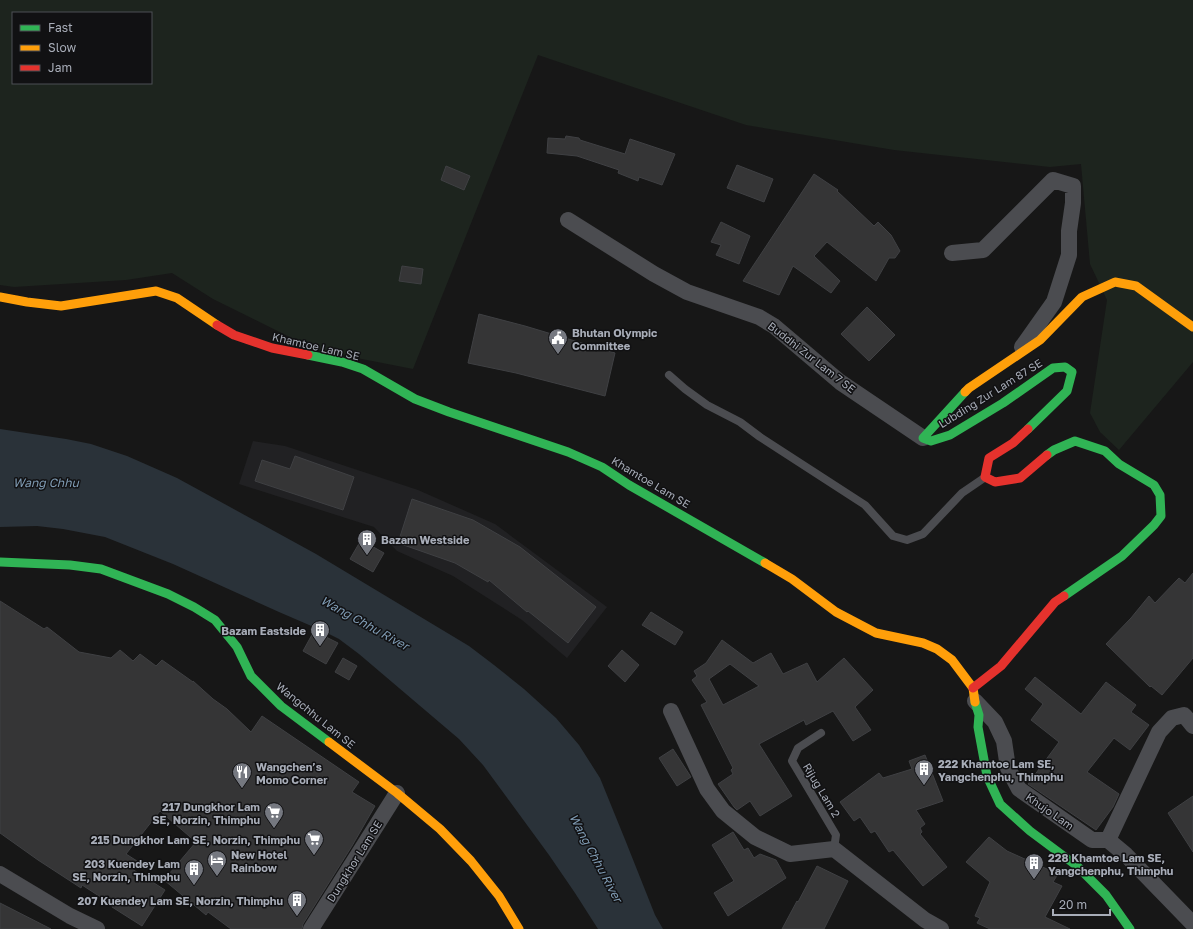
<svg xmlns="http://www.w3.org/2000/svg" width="1193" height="929" viewBox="0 0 1193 929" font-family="'Golos Text',sans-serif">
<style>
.built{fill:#212123}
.green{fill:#1d241e;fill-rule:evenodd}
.water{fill:#2a3239}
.building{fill:#353536;stroke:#3f4043;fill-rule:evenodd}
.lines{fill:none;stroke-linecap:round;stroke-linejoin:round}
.lane{stroke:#4b4c50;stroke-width:8}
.street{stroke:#4b4c50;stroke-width:16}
.fast{stroke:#30b455;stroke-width:9}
.slow{stroke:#ff9f0a;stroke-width:9}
.jam{stroke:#e5322d;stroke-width:9}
.labels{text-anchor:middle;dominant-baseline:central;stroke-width:3;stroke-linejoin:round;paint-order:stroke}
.poi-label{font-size:11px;font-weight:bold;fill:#a8adb8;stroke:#111113;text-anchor:start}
.street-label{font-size:11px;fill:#a8adb8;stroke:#111113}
.water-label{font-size:12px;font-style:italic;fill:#7f9bb3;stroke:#111113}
</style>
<rect width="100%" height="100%" fill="#171717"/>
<!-- built -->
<path class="built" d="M 253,441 L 285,446 L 418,490 L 495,524 L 607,607 L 567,658 L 522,620 L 453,576 L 397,551 L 374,527 L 239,484 Z"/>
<!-- green -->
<path class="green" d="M 0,0 L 1193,0 L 1193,362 L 1119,450 L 1100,432 L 1090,413 L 1107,300 L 1090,264 L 1081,164 L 1050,167 L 894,150 L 746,125 L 538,55 L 413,369 L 316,350 L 213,299 L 172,273 L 126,280 L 14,287 L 0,285 ZM 13,13 L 151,13 L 151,83 L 13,83 Z"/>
<!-- water -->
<path class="water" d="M 0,429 L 66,439 L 91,444 L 127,456 L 177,478 L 316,554 L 469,646 L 494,665 L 524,689 L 556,718 L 579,745 L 600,778 L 626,842 L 655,915 L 663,929 L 598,929 L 575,893 L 549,855 L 483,765 L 459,739 L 359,654 L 339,639 L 323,631 L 279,612 L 173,564 L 105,537 L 63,529 L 37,526 L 0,527 Z"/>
<!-- building -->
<path class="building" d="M 566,136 L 579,138 L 580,140 L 625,154 L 630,139 L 675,154 L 662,185 L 639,177 L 638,181 L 618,173 L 619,170 L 577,156 L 547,153 L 548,138 L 565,139 Z
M 737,165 L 773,179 L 764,202 L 727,188 Z
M 446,166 L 470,176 L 464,190 L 441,180 Z
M 814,174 L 838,190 L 837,191 L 874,226 L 878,222 L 891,235 L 900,251 L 895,258 L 889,258 L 876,281 L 827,242 L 814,256 L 840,281 L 831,293 L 793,266 L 779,295 L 743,281 Z
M 721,222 L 750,236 L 739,264 L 716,255 L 721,245 L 711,242 Z
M 402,266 L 423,269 L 421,284 L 399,281 Z
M 867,307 L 895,335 L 869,361 L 841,334 Z
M 479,314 L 525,326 L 615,353 L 605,396 L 516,373 L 468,363 Z
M 295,456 L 354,477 L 343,510 L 255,481 L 262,460 L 290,469 Z
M 412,499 L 473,520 L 520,547 L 596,607 L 568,643 L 528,611 L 527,612 L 489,580 L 488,582 L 455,563 L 398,543 Z
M 361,540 L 384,553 L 373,572 L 350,559 Z
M 1193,573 L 1193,658 L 1162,695 L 1151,686 L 1150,687 L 1106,644 L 1131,618 L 1149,596 L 1155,603 L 1179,578 L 1185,583 Z
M 0,601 L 44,629 L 47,627 L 79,652 L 111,658 L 120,650 L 133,661 L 140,654 L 156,666 L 162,660 L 193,682 L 193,681 L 213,699 L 227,709 L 251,732 L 262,716 L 359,782 L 352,792 L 375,806 L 352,846 L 303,924 L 302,929 L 231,929 L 208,912 L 206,915 L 164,880 L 196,842 L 160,811 L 126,854 L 137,861 L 132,869 L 165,890 L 142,926 L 112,907 L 113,905 L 82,885 L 81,888 L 38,860 L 0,833 Z
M 651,612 L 683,632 L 675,645 L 642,625 Z
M 314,631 L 338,643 L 326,664 L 303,651 Z
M 722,640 L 753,663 L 771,653 L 783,674 L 807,663 L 817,682 L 844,658 L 873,690 L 855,707 L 871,730 L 853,741 L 833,711 L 806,725 L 804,720 L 759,744 L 792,796 L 760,816 L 750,801 L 737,810 L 734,807 L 718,784 L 733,774 L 731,770 L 733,768 L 701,705 L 707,702 L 692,680 L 697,676 L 694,671 L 706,663 ZM 730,664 L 759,686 L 723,705 L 709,679 Z
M 622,650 L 639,665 L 625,682 L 608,666 Z
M 343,658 L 357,666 L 349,680 L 335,672 Z
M 1035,677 L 1081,714 L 1106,682 L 1136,705 L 1131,712 L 1149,725 L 1130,750 L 1114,738 L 1087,772 L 1119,794 L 1113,807 L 1096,830 L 1028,784 L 1059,742 L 1031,720 L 1043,704 L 1025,689 Z
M 673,749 L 691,777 L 677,786 L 659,758 Z
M 925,755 L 943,801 L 916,810 L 925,824 L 920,828 L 922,832 L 920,834 L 947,867 L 923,886 L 893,850 L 889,852 L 875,831 L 871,833 L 860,817 L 854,821 L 840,802 L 879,773 L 883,778 L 912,769 L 909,761 Z
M 1193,796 L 1193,852 L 1168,813 Z
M 733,832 L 744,850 L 748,848 L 754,858 L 760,854 L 776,860 L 786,878 L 728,916 L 714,893 L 734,881 L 712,845 Z
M 989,837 L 1007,851 L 1058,874 L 1053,882 L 1062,886 L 1045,917 L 1070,929 L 990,929 L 977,923 L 980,918 L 975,916 L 990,882 L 966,862 Z
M 817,866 L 848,881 L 824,929 L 782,929 L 797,901 L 798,902 Z
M 0,903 L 51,929 L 0,929 Z"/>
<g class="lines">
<!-- lane -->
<path class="lane" d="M 669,375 L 685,389 L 707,405 L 740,422 L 760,437 L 865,505 L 893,536 L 907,540 L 923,534 L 962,493 L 984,478
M 821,733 L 798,748 L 792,761 L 836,835 L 834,849"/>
<!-- street -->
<path class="street" d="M 568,220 L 654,274 L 687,292 L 759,317 L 774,326 L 840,382 L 923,438
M 952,253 L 983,250 L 1053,180 L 1073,186 L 1073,203 L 1069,231 L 1069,255 L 1054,302 L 1022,347
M 975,701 L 995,722 L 1004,741 L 1008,768 L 1019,789 L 1092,840 L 1108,840
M 671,711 L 707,789 L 723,811 L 755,837 L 790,854 L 834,849 L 925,920 L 941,929
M 1108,840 L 1159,732 L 1172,718 L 1184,715 L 1193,726
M 1108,840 L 1126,855 L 1193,924
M 0,874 L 70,916 L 97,929
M 311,929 L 397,793"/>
<!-- fast -->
<path class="fast" d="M 308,355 L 342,362 L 363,369 L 415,399 L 449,412 L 568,452 L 602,467 L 629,485 L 765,563
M 965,392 L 923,438 L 931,441 L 950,435 L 1003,403 L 1053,368 L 1065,367 L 1072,372 L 1067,391 L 1028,429
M 1047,455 L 1054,450 L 1075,441 L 1105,451 L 1119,464 L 1154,485 L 1160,495 L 1161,516 L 1154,525 L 1122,556 L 1064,596
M 0,562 L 70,565 L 101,569 L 168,594 L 194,607 L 215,620 L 237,647 L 251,676 L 281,706 L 329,742
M 975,702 L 979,715 L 978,727 L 987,776 L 1000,804 L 1030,831 L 1077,866 L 1106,895 L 1130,929"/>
<!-- slow -->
<path class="slow" d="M 0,297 L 27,302 L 61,306 L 156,291 L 177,298 L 217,325
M 965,392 L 969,388 L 1040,340 L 1082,297 L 1115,282 L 1136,286 L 1193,327
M 765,563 L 792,579 L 836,612 L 876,633 L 923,643 L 937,649 L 952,660 L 973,688 L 975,702
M 329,742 L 397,793 L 440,829 L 471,861 L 499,896 L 519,929"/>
<!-- jam -->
<path class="jam" d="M 217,325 L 234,335 L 272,348 L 308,355
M 1028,429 L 1013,443 L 989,458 L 985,477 L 995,482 L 1020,478 L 1047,455
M 973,688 L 1001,666 L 1055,602 L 1064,596"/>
</g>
<!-- icons -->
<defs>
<symbol id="civic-pin" viewBox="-11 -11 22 30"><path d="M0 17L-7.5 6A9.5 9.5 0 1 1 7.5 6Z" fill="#757880" stroke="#111113"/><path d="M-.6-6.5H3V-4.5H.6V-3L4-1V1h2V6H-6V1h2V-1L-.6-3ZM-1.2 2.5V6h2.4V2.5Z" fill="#fff"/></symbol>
<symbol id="building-pin" viewBox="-11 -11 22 30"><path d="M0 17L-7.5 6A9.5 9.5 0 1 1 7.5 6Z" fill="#757880" stroke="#111113"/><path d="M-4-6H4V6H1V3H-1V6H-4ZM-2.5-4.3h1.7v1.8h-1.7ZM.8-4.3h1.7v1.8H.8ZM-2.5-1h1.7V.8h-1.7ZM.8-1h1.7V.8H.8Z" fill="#fff"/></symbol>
<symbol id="restaurant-pin" viewBox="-11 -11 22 30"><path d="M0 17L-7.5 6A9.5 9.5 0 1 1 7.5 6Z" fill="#757880" stroke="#111113"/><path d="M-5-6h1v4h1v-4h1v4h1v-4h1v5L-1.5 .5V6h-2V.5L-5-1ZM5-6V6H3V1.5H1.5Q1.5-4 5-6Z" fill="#fff"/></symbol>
<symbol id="supermarket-pin" viewBox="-11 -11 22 30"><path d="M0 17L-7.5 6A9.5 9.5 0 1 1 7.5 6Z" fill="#757880" stroke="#111113"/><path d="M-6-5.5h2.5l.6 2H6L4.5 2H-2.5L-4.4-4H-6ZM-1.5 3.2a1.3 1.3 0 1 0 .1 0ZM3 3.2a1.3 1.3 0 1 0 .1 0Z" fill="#fff"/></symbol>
<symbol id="hotel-pin" viewBox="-11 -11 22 30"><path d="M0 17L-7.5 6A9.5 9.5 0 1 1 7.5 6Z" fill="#757880" stroke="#111113"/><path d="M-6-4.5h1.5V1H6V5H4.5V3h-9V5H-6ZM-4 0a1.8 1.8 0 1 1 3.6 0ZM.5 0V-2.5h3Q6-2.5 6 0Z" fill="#fff"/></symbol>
</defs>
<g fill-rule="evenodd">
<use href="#civic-pin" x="547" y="327" width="22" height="30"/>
<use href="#building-pin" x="356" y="528" width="22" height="30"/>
<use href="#building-pin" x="309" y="619" width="22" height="30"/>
<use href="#building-pin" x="913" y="758" width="22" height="30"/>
<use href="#restaurant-pin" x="231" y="761" width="22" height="30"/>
<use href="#supermarket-pin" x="263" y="801" width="22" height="30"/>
<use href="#supermarket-pin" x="303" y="828" width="22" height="30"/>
<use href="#hotel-pin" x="206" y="849" width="22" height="30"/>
<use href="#building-pin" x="1023" y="852" width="22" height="30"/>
<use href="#building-pin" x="183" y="858" width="22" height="30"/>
<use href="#building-pin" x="286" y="889" width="22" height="30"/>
</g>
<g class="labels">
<!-- poi labels -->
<g class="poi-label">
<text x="572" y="332">Bhutan Olympic<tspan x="572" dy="13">Committee</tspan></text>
<text x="381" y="539">Bazam Westside</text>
<text x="306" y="630" text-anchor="end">Bazam Eastside</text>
<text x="938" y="763">222 Khamtoe Lam SE,<tspan x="938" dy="13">Yangchenphu, Thimphu</tspan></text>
<text x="256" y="766">Wangchen’s<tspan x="256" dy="13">Momo Corner</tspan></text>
<text x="260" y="806" text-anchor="end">217 Dungkhor Lam<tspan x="260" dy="13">SE, Norzin, Thimphu</tspan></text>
<text x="300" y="839" text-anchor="end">215 Dungkhor Lam SE, Norzin, Thimphu</text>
<text x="231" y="854">New Hotel<tspan x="231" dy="13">Rainbow</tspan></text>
<text x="1048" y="857">228 Khamtoe Lam SE,<tspan x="1048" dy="13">Yangchenphu, Thimphu</tspan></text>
<text x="180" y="863" text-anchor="end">203 Kuendey Lam<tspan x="180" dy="13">SE, Norzin, Thimphu</tspan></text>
<text x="283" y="900" text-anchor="end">207 Kuendey Lam SE, Norzin, Thimphu</text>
</g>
<!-- street labels -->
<g class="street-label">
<text transform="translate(316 346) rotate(13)">Khamtoe Lam SE</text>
<text transform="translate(812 357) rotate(38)">Buddhi Zur Lam 7 SE</text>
<text transform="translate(990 393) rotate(-32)">Lubding Zur Lam 87 SE</text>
<text transform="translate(651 482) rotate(31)">Khamtoe Lam SE</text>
<text transform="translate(316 715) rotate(39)">Wangchhu Lam SE</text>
<text transform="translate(822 790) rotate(59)">Rijug Lam 2</text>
<text transform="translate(1050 811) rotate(35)">Khujo Lam</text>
<text transform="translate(354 861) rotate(-58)">Dungkhor Lam SE</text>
</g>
<!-- water labels -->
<g class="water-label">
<text x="46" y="482">Wang Chhu</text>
<text transform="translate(365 623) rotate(29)">Wang Chhu River</text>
<text transform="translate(596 858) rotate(62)">Wang Chhu River</text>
</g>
</g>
<!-- legend -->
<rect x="12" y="12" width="140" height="72" fill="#111113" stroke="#4d4f55"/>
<rect x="20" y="25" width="20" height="6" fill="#30b455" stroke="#4d4f55"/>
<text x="48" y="32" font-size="12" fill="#a8adb8">Fast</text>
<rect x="20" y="45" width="20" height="6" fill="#ff9f0a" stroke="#4d4f55"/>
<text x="48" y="52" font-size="12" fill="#a8adb8">Slow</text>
<rect x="20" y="65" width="20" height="6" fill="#e5322d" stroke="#4d4f55"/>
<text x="48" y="72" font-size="12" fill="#a8adb8">Jam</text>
<!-- scale -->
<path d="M1053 909v6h57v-6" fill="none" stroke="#a8adb8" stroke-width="2"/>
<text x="1059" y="909" font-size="12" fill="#a8adb8" stroke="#111113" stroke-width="3" paint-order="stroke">20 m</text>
</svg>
